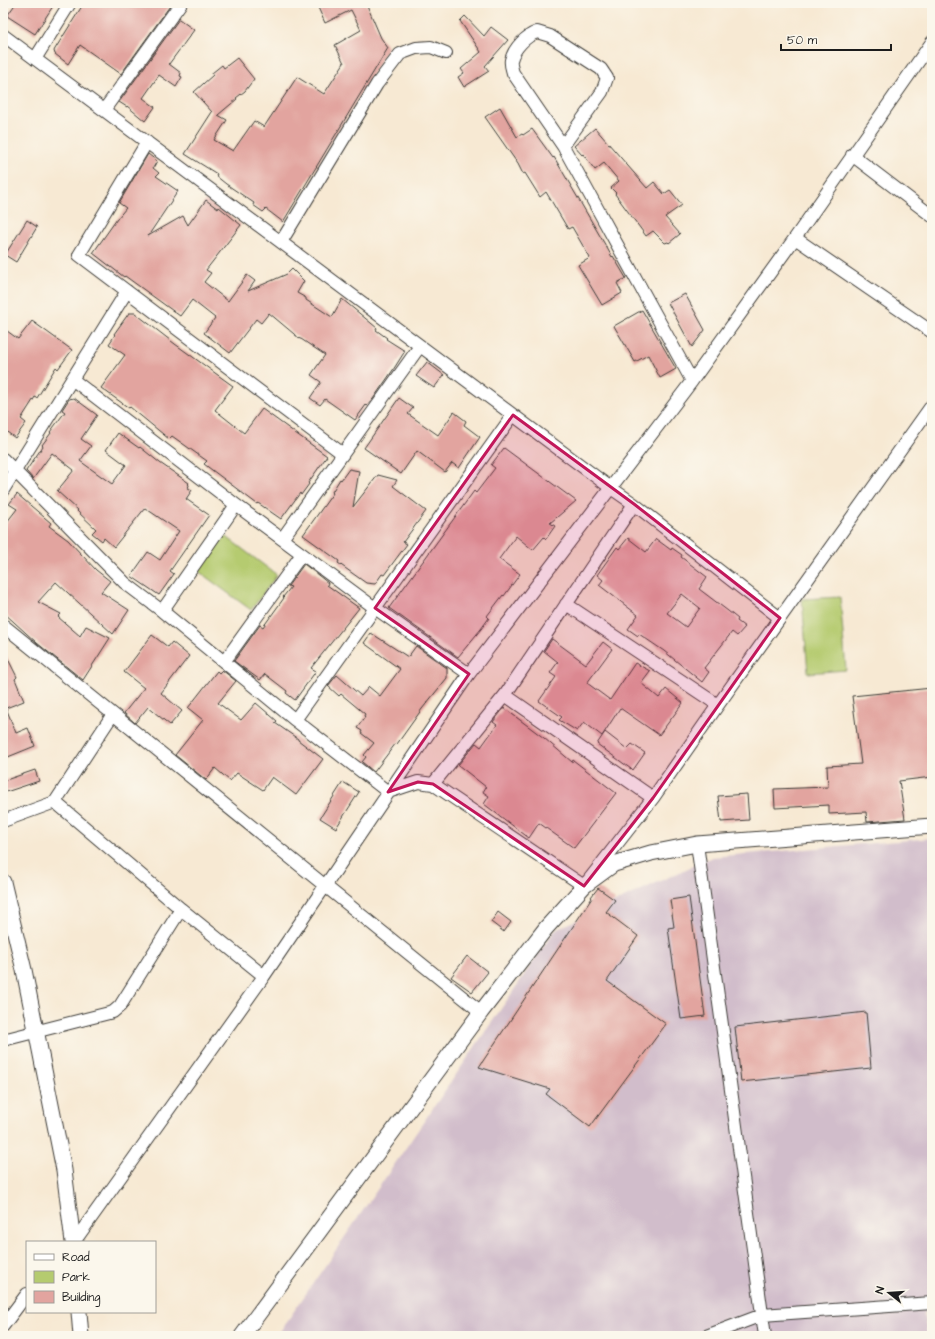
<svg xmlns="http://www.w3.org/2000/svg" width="935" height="1339" viewBox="0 0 935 1339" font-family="'Architects Daughter',sans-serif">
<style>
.industrial{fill:#d1bdcb}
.green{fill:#b5cb6f;stroke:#687446}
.building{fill:#e2a49f;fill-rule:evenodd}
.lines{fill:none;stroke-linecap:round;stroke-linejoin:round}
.minor-casing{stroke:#3d3b37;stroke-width:14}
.tertiary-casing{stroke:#3d3b37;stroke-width:17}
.minor{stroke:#fff;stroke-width:12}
.tertiary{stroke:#fff;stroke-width:15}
.marked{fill:#c2185b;fill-opacity:0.2;stroke:#c2185b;stroke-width:3;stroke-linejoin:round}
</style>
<rect width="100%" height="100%" fill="#fbf7ec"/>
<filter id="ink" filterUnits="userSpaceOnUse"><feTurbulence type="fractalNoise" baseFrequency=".025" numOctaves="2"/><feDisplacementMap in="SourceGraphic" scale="8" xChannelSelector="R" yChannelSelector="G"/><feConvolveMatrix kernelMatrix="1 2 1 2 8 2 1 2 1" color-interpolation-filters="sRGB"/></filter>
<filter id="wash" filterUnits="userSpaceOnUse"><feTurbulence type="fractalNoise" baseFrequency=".012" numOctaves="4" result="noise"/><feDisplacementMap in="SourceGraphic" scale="16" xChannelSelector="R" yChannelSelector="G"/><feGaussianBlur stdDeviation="0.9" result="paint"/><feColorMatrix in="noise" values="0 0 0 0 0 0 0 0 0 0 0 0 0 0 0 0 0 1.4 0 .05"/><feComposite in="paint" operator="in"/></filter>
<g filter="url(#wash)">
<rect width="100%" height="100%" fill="#f7e9d3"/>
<!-- industrial -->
<path class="industrial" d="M 932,838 L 932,1312 L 923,1313 L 928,1336 L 277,1336 L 555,930 L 712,857 Z"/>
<!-- green -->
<path class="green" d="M 224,535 L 277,575 L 251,610 L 198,571 Z
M 840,597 L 846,670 L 808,673 L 802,599 Z"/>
<g id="blocks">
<!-- building -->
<path class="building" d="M 16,3 L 55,3 L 35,34 L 7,16 Z
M 84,3 L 172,3 L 121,74 L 80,45 L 68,64 L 55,54 L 54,51 L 55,49 Z
M 316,3 L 366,3 L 381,38 L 388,48 L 283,222 L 266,209 L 263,212 L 253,205 L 254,203 L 226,184 L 216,176 L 217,174 L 185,154 L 212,112 L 194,92 L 213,75 L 212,73 L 222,65 L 224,68 L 237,58 L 254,79 L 245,91 L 236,98 L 237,99 L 218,115 L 227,120 L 214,140 L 233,151 L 254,121 L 264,127 L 297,77 L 324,94 L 344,63 L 335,45 L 361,30 L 351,10 L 325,23 Z
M 465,16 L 484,36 L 491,27 L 508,40 L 485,66 L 489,71 L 464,87 L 458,77 L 464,73 L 461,69 L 481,52 L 460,21 Z
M 179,19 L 194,30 L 169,64 L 181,73 L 180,76 L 182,77 L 176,87 L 159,75 L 143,98 L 155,107 L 145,121 L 127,106 L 127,107 L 119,102 Z
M 500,107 L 517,137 L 522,134 L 523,135 L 532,129 L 553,158 L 554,157 L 607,248 L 612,257 L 613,256 L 626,278 L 617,283 L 622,293 L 602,305 L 578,265 L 590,258 L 572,227 L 568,229 L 546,192 L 540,197 L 525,173 L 523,174 L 518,164 L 485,117 Z
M 595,128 L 647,188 L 654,182 L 664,194 L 670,190 L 682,205 L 665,217 L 680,234 L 669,243 L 668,242 L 665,243 L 653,231 L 646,236 L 615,194 L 616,193 L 611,188 L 619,181 L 604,163 L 595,170 L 583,154 L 582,155 L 574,146 Z
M 148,154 L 157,161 L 153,168 L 159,173 L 156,176 L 178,191 L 148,236 L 183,216 L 188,225 L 206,200 L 218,209 L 219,207 L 241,225 L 206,270 L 211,273 L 204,282 L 228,301 L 247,275 L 255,281 L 248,291 L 287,274 L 292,269 L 304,281 L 297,293 L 306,298 L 306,300 L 332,317 L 342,299 L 377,328 L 376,330 L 387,338 L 386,339 L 405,351 L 393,370 L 373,399 L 367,406 L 366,405 L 355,420 L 325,399 L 320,405 L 310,398 L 321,382 L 311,375 L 325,355 L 301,339 L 300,339 L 269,313 L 261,323 L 256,319 L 230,353 L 204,333 L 215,318 L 192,300 L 180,316 L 125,276 L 124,277 L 93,253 L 117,219 L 126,208 L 119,203 Z
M 27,220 L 37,227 L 16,262 L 5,255 Z
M 685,294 L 705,330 L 692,347 L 668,303 Z
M 642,310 L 676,369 L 660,378 L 648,355 L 635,362 L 614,326 Z
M 129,313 L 135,313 L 175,344 L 233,386 L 215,410 L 244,433 L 262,409 L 327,456 L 308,483 L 309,484 L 301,495 L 300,493 L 281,519 L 258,503 L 257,504 L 204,464 L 207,461 L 172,436 L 169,439 L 130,407 L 129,408 L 101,388 L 125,355 L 109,344 L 115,335 L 114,334 Z
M 32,321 L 72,350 L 58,369 L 56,367 L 37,398 L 35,397 L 21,419 L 26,423 L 15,438 L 3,429 L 3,328 L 18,339 Z
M 427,362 L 444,375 L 434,388 L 416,376 Z
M 74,398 L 97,415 L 81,439 L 91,446 L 80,461 L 112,484 L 126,465 L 106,450 L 118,433 L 139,448 L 140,447 L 160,463 L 189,483 L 188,484 L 189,485 L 188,488 L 192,490 L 186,499 L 209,515 L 170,571 L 174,574 L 159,595 L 131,576 L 148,552 L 160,560 L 179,531 L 145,508 L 114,547 L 104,538 L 102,541 L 92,533 L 96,529 L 77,511 L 78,510 L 57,491 L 74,470 L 52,453 L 33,479 L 26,471 L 43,446 L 42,445 L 51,433 L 50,432 L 65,412 L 62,410 L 69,399 Z
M 399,398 L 413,408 L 408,414 L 438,435 L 454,412 L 466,421 L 464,425 L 480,437 L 459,468 L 452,463 L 445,472 L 417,451 L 401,474 L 364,448 Z
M 504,448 L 576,501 L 550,523 L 555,526 L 546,539 L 544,537 L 533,550 L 516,536 L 499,559 L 520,574 L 504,596 L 503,595 L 487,616 L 489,618 L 481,629 L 458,657 L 389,608 L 474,491 L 476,493 L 495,468 L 491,465 Z
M 349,469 L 359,471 L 353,507 L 378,475 L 397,480 L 393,486 L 426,511 L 403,542 L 407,544 L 384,575 L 382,574 L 375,584 L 366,583 L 338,563 L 339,561 L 303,535 L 333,493 L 332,492 L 340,479 L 341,480 Z
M 17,494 L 51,523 L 49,526 L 68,540 L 96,570 L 110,581 L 101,592 L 129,610 L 113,634 L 56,582 L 38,602 L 61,614 L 58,617 L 80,636 L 86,626 L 110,638 L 83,680 L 37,643 L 3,612 L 3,527 L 17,509 L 9,504 Z
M 628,538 L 646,552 L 656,539 L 671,550 L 672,548 L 682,555 L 681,557 L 707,577 L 699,589 L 728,611 L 738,619 L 737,621 L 745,627 L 737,636 L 732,632 L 704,668 L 709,672 L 702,682 L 664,651 L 639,634 L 638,636 L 628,629 L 638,615 L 599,585 L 603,580 L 597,575 L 617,547 L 619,549 ZM 682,594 L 700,608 L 686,627 L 667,613 Z
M 304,564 L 328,583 L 327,585 L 359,608 L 311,668 L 316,671 L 295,700 L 286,693 L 287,691 L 265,674 L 260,680 L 234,661 L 260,625 L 263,627 L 284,598 L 283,597 L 291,587 L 288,586 Z
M 371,633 L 408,657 L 416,646 L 447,668 L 447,678 L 422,709 L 397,744 L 396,743 L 374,772 L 362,762 L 366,757 L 364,755 L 374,743 L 361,733 L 362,731 L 357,728 L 365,717 L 364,716 L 365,714 L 341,694 L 339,696 L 328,686 L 337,675 L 361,696 L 369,687 L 380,696 L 400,669 L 364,643 Z
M 152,635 L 168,647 L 172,642 L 189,656 L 161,693 L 182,711 L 170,725 L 148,707 L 135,723 L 124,713 L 144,688 L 124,672 Z
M 552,639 L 586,664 L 603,642 L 612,649 L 587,683 L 610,700 L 635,663 L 650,671 L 641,683 L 659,698 L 666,689 L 683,703 L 659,735 L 620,708 L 602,736 L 584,722 L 577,731 L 559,720 L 562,717 L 539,701 L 556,677 L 550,673 L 558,662 L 544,651 Z
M 3,649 L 17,677 L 15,679 L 24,701 L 6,708 L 16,733 L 28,728 L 35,746 L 3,759 Z
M 222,670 L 236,681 L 218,703 L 241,720 L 256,703 L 277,721 L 275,723 L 298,739 L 298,740 L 323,759 L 296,795 L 272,777 L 263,790 L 237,773 L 230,781 L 215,768 L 206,780 L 175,755 L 203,720 L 188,708 L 217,671 L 219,673 Z
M 932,688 L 932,777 L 899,781 L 905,819 L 867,822 L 866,812 L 829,814 L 829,805 L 775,808 L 774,789 L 828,787 L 827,766 L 861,764 L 852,696 Z
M 504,708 L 544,738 L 572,762 L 573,760 L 616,793 L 574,848 L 539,823 L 529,838 L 484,804 L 489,796 L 483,792 L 486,787 L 458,765 L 476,743 L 481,747 L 497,725 L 493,722 Z
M 605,732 L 627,749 L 632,744 L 645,753 L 633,770 L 631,768 L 631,769 L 597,744 Z
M 35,770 L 39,781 L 3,793 L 3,781 Z
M 343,782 L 359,792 L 336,828 L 320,818 Z
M 747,794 L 749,820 L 721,822 L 718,796 Z
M 598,888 L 615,900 L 606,912 L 638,936 L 607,981 L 666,1024 L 590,1127 L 546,1094 L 550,1089 L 479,1067 L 592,898 L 591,897 Z
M 689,897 L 705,1016 L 681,1019 L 668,928 L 674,927 L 670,900 Z
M 498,912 L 511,922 L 504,932 L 491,922 Z
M 467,956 L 488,972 L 472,992 L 451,977 Z
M 866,1012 L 871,1068 L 741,1082 L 735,1027 Z"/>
</g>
</g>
<g filter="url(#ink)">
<use href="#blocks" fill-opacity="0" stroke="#3d3b37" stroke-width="1"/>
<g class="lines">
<defs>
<path id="minor" d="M 3,35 L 611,488 L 634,504 L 780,618
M 35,59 L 70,3
M 104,110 L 181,3
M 147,142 L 79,255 L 343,454
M 563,146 L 602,92 L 607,78 L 601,69 L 550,36 L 537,32 C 526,36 514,48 511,60 C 510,64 512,69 513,73 L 563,146 L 692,381
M 852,155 L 932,216
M 795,238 L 932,332
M 281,242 L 377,84 L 400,54 L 416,48 L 431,47 L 446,53
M 72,379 L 236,505 L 375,608 L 469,674
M 3,459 L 125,583 L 162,611 L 295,720 L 388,792 L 418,782 L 433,784 L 584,886 L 653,798 L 718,705 L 932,405
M 3,490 L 127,291
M 282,539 L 420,346
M 566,604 L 718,705
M 162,611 L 236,505
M 3,625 L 481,1012
M 224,662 L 302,554
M 505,695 L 653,798
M 295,720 L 513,415
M 433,784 L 505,695 L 634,504
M 55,802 L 181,909 L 264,976
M 3,821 L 55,802 L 113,714
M 697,844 L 765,1336
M 3,1040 L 113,1012 L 120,1006 L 181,909
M 74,1242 L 264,976 L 469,674 L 692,381 L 795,238 L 932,42
M 3,1326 L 27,1294
M 706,1336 L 762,1315 L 932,1303"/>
<path id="tertiary" d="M 3,882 L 24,970 L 64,1170 L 73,1242
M 79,1312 L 81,1336
M 242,1336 L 481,1012 L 546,928 L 584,886 L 614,864 L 651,853 L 697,844 L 932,826"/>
</defs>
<!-- minor casing -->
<use href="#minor" class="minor-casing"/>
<!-- tertiary casing -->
<use href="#tertiary" class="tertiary-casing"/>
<!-- minor -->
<use href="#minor" class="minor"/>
<!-- tertiary -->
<use href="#tertiary" class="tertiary"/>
</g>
</g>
<!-- marked area -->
<path class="marked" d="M 513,415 L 634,504 L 780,618 L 653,798 L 584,886 L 433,784 L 418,782 L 388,792 L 469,674 L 375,608 Z"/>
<!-- margin -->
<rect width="935" height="1339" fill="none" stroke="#fbf7ec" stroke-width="16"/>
<!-- legend -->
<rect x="26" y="1241" width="130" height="72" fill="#fbf7ec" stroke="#a29f99"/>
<rect x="34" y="1254" width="20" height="6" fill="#ffffff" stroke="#a29f99"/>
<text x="62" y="1261" font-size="12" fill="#1c1c1c">Road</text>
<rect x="34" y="1271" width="20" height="12" fill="#b5cb6f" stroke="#a29f99"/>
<text x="62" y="1281" font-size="12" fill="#1c1c1c">Park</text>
<rect x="34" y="1291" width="20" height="12" fill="#e2a49f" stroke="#a29f99"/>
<text x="62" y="1301" font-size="12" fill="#1c1c1c">Building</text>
<!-- north arrow -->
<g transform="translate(889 1293) rotate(287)" stroke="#fbf7ec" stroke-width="3" paint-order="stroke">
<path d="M0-3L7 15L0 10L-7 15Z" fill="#1c1c1c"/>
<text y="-6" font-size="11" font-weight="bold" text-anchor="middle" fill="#1c1c1c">N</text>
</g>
<!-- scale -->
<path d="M781 44v6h110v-6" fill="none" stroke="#1c1c1c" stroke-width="2"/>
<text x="787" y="44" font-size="12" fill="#1c1c1c" stroke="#fbf7ec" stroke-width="3" paint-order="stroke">50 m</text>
</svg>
